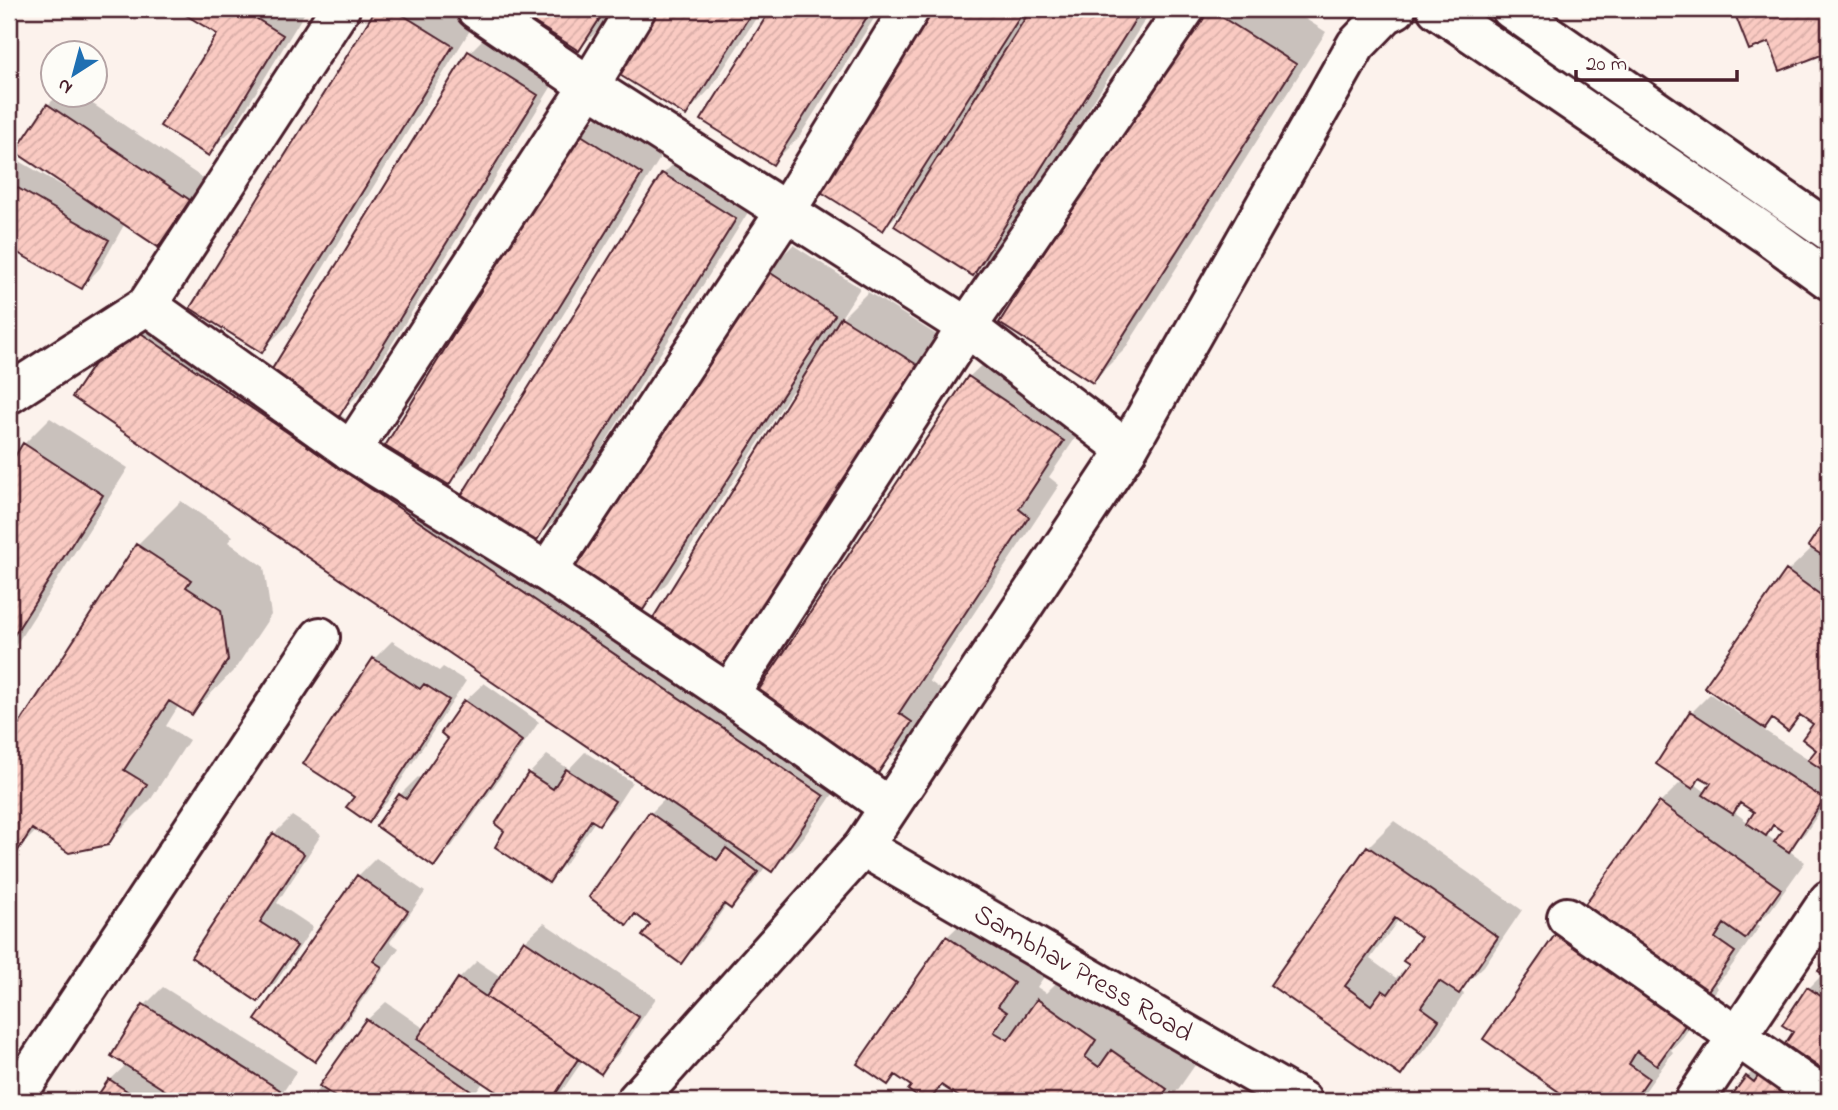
<svg xmlns="http://www.w3.org/2000/svg" width="1838" height="1110" viewBox="0 0 1838 1110" font-family="'Indie Flower',sans-serif">
<style>
.shadow{fill:#0003;fill-rule:evenodd}
.building{fill:url(#building-hatch);stroke:#4a1f2b;stroke-width:2;fill-rule:evenodd}
.lines{fill:none;stroke-linecap:round;stroke-linejoin:round}
.minor-casing{stroke:#4a1f2b;stroke-width:44}
.tertiary-casing{stroke:#4a1f2b;stroke-width:44}
.minor{stroke:#fdfcf7;stroke-width:38}
.tertiary{stroke:#fdfcf7;stroke-width:38}
.labels{text-anchor:middle;dominant-baseline:central;stroke-width:5;stroke-linejoin:round;paint-order:stroke}
.street-label{font-size:28px;fill:#4a1f2b;stroke:#fdfcf7}
</style>
<defs>
<pattern id="building-hatch" width="6" height="6" patternUnits="userSpaceOnUse" patternTransform="scale(1.75)"><rect width="6" height="6" fill="#facac2"/><path d="M-1 1l2-2M0 6l6-6M5 7l2-2" fill="none" stroke="#d8ada7"/></pattern>
</defs>
<rect width="100%" height="100%" fill="#fcf2ec"/>
<filter id="ink" filterUnits="userSpaceOnUse"><feTurbulence type="fractalNoise" baseFrequency=".0143" numOctaves="2"/><feDisplacementMap in="SourceGraphic" scale="14" xChannelSelector="R" yChannelSelector="G"/><feConvolveMatrix kernelMatrix="1 2 1 2 8 2 1 2 1" color-interpolation-filters="sRGB"/></filter>
<g filter="url(#ink)">
<!-- shadow -->
<path class="shadow" d="M 179,9 L 307,9 L 234,128 L 208,153 L 219,34 Z
M 378,9 L 460,9 L 477,19 L 288,325 L 262,350 L 193,307 Z
M 517,9 L 614,9 L 605,23 L 579,49 Z
M 650,9 L 762,9 L 711,88 L 686,114 Z
M 773,9 L 880,9 L 799,137 L 773,163 L 703,119 Z
M 928,9 L 1152,9 L 1004,242 L 973,273 L 906,206 L 883,229 Z
M 1199,9 L 1290,9 L 1326,32 L 1125,349 L 1093,381 Z
M 1735,9 L 1829,9 L 1829,50 L 1781,69 L 1770,40 L 1750,48 Z
M 495,27 L 563,68 L 364,389 L 339,414 L 386,446 L 579,135 L 605,109 L 667,147 L 475,457 L 449,483 L 417,463 L 415,466 L 462,498 L 663,174 L 689,149 L 760,193 L 561,514 L 535,540 L 472,501 L 470,503 L 651,626 L 795,393 L 792,391 L 668,582 L 642,608 L 767,271 L 793,245 L 860,288 L 842,316 L 843,317 L 868,292 L 943,339 L 724,675 L 854,763 L 803,838 L 772,870 L 766,866 L 749,889 L 731,907 L 727,904 L 699,944 L 681,962 L 652,924 L 637,913 L 627,923 L 650,814 L 666,798 L 74,397 L 156,290 L 273,370 L 470,52 Z
M 59,94 L 78,94 L 207,181 L 176,227 L 158,245 L 125,223 L 100,268 L 82,287 L 9,246 L 9,155 L 68,189 L 70,186 L 48,105 Z
M 1001,346 L 1095,409 L 1049,477 L 1059,485 L 929,681 L 942,690 L 908,741 L 876,772 L 969,377 Z
M 50,418 L 128,468 L 9,656 L 9,469 L 24,444 Z
M 181,501 L 233,536 L 228,542 L 264,567 L 271,615 L 235,669 L 192,713 L 179,705 L 166,726 L 189,740 L 151,799 L 107,843 L 37,830 L 15,853 L 9,849 L 9,743 L 137,545 Z
M 1829,517 L 1829,798 L 1807,831 L 1788,850 L 1805,862 L 1770,911 L 1757,924 L 1760,926 L 1726,974 L 1715,985 L 1718,988 L 1683,1037 L 1671,1050 L 1673,1052 L 1638,1101 L 1575,1101 L 1485,1038 L 1564,924 L 1590,898 L 1660,803 L 1683,780 L 1692,712 L 1710,694 L 1742,716 L 1744,713 L 1788,571 L 1813,547 L 1811,545 ZM 1802,715 L 1815,724 L 1818,749 L 1810,760 L 1762,729 L 1773,718 L 1788,729 ZM 1703,776 L 1713,783 L 1707,793 L 1695,784 ZM 1742,803 L 1756,812 L 1749,823 L 1733,811 ZM 1775,824 L 1785,830 L 1776,842 L 1765,834 Z
M 392,641 L 439,671 L 443,667 L 466,681 L 387,802 L 368,820 L 356,797 L 374,659 Z
M 484,683 L 539,722 L 452,846 L 434,864 L 400,795 L 418,777 L 422,779 L 450,738 L 465,701 Z
M 585,752 L 632,782 L 617,805 L 599,823 L 595,821 L 567,862 L 549,880 L 507,831 L 497,824 L 529,774 L 547,755 L 569,769 Z
M 292,816 L 321,835 L 277,903 L 313,927 L 276,982 L 258,1000 L 193,957 L 274,834 Z
M 1394,821 L 1522,910 L 1484,966 L 1459,990 L 1464,994 L 1427,1048 L 1401,1073 L 1272,984 L 1368,847 ZM 1399,919 L 1423,936 L 1410,964 L 1396,978 L 1370,959 Z
M 376,858 L 425,892 L 390,942 L 399,948 L 333,1041 L 314,1060 L 358,876 Z
M 991,894 L 1056,939 L 1050,968 L 1037,987 L 1046,993 L 1082,957 L 1209,1045 L 1170,1101 L 958,1101 L 962,1096 L 944,1085 L 928,1101 L 926,1101 L 910,1090 L 914,1086 L 897,1073 L 888,1082 L 947,937 Z
M 544,923 L 656,998 L 619,1053 L 601,1072 L 583,1060 L 555,1101 L 513,1101 L 484,1081 L 470,1101 L 307,1101 L 322,1086 L 367,1020 L 386,1002 L 425,1029 L 459,979 L 477,961 L 501,977 L 525,941 Z
M 1829,958 L 1829,1101 L 1730,1101 L 1747,1077 L 1773,1052 L 1779,1056 L 1790,1046 L 1809,988 L 1824,973 L 1821,970 Z
M 163,987 L 297,1071 L 277,1101 L 96,1101 L 110,1080 L 127,1064 L 145,1005 Z"/>
<!-- building -->
<path class="building" d="M 176,9 L 241,9 L 283,35 L 209,156 L 160,126 L 217,34 Z
M 376,9 L 393,9 L 453,46 L 262,353 L 190,308 Z
M 513,9 L 606,9 L 579,51 Z
M 648,9 L 754,9 L 686,116 L 610,69 Z
M 771,9 L 872,9 L 773,165 L 701,120 Z
M 926,9 L 1025,9 L 883,231 L 813,187 Z
M 1031,9 L 1142,9 L 973,276 L 894,226 Z
M 1197,9 L 1209,9 L 1296,64 L 1093,383 L 999,323 Z
M 1733,9 L 1829,9 L 1829,52 L 1780,71 L 1769,42 L 1749,50 Z
M 468,51 L 538,95 L 339,417 L 269,374 Z
M 47,104 L 190,200 L 158,247 L 15,152 Z
M 578,133 L 642,174 L 449,485 L 385,446 Z
M 662,173 L 736,219 L 536,542 L 461,496 Z
M 9,183 L 109,240 L 82,289 L 9,248 Z
M 766,270 L 835,315 L 643,610 L 574,566 Z
M 841,317 L 919,366 L 726,675 L 648,626 Z
M 123,321 L 824,796 L 772,872 L 72,397 Z
M 968,376 L 1064,441 L 1019,509 L 1029,517 L 899,713 L 912,722 L 877,775 L 756,694 Z
M 23,443 L 103,495 L 9,643 L 9,466 Z
M 1829,514 L 1829,560 L 1808,546 Z
M 136,544 L 191,580 L 186,587 L 221,610 L 228,660 L 192,715 L 169,701 L 124,770 L 147,784 L 108,845 L 69,853 L 32,829 L 15,855 L 9,851 L 9,740 Z
M 1786,570 L 1829,601 L 1829,640 L 1827,643 L 1829,644 L 1829,774 L 1808,760 L 1816,750 L 1802,739 L 1813,724 L 1800,715 L 1788,731 L 1772,719 L 1765,729 L 1704,687 Z
M 373,658 L 420,689 L 424,684 L 449,700 L 369,823 L 346,807 L 354,797 L 303,764 Z
M 464,700 L 522,741 L 434,867 L 376,826 L 399,794 L 406,799 L 448,739 L 441,733 Z
M 1690,711 L 1824,799 L 1789,852 L 1774,842 L 1782,831 L 1773,825 L 1766,836 L 1747,823 L 1754,812 L 1740,803 L 1733,814 L 1703,795 L 1711,783 L 1700,777 L 1693,789 L 1656,764 Z
M 566,769 L 615,801 L 599,825 L 591,820 L 549,883 L 495,847 L 504,831 L 495,824 L 528,773 L 553,789 Z
M 1659,802 L 1781,889 L 1745,939 L 1724,924 L 1715,938 L 1735,952 L 1700,1002 L 1577,915 Z
M 649,812 L 717,860 L 726,848 L 758,872 L 731,909 L 724,904 L 681,964 L 642,936 L 650,925 L 635,914 L 627,925 L 589,897 Z
M 273,833 L 304,854 L 260,922 L 297,946 L 258,1002 L 191,957 Z
M 1367,846 L 1498,937 L 1459,994 L 1439,981 L 1421,1007 L 1439,1020 L 1401,1076 L 1270,985 ZM 1395,918 L 1421,937 L 1403,961 L 1409,965 L 1388,994 L 1382,990 L 1371,1005 L 1345,986 Z
M 357,875 L 408,911 L 373,961 L 382,967 L 315,1062 L 255,1020 Z
M 1563,923 L 1693,1014 L 1657,1065 L 1637,1051 L 1629,1064 L 1649,1078 L 1633,1101 L 1572,1101 L 1483,1039 Z
M 946,936 L 1014,983 L 998,1006 L 1007,1012 L 994,1032 L 1008,1040 L 1037,999 L 1096,1040 L 1085,1057 L 1099,1067 L 1111,1050 L 1167,1089 L 1158,1101 L 956,1101 L 959,1097 L 941,1085 L 930,1101 L 923,1101 L 908,1090 L 911,1086 L 895,1075 L 888,1085 L 857,1064 Z
M 524,940 L 639,1017 L 601,1074 L 486,997 Z
M 1829,955 L 1829,978 L 1818,971 Z
M 458,978 L 578,1059 L 551,1101 L 510,1101 L 417,1039 Z
M 1807,987 L 1827,1000 L 1829,996 L 1829,1074 L 1785,1044 L 1793,1032 L 1782,1025 Z
M 143,1004 L 280,1090 L 273,1101 L 182,1101 L 111,1056 Z
M 366,1019 L 472,1092 L 466,1101 L 341,1101 L 319,1086 Z
M 1761,1072 L 1803,1101 L 1728,1101 L 1746,1076 L 1754,1082 Z
M 109,1079 L 142,1101 L 94,1101 Z"/>
<g class="lines">
<defs>
<g id="minor">
<path d="M 340,9 L 147,305 L 351,451 L 547,572 L 729,694 L 889,807"/>
<path d="M 476,9 L 589,86 L 967,327 L 1127,450"/>
<path d="M 9,394 L 147,305"/>
<path d="M 351,451 L 589,86 L 636,9"/>
<path d="M 547,572 L 786,211 L 910,9"/>
<path d="M 729,694 L 967,327 L 1185,9"/>
<path id="s1" d="M 863,847 L 1302,1101"/>
<path d="M 1567,917 L 1829,1101"/>
<path d="M 13,1101 L 320,637"/>
<path d="M 1694,1101 L 1829,900"/>
</g>
<path id="tertiary" d="M 1437,9 L 1766,234 L 1829,280
M 1511,9 L 1829,231
M 636,1101 L 863,847 L 1127,450 L 1356,45 L 1386,14 L 1396,9"/>
</defs>
<!-- minor casing -->
<use href="#minor" class="minor-casing"/>
<!-- tertiary casing -->
<use href="#tertiary" class="tertiary-casing"/>
<!-- minor -->
<use href="#minor" class="minor"/>
<!-- tertiary -->
<use href="#tertiary" class="tertiary"/>
</g>
</g>
<g class="labels">
<!-- street labels -->
<g class="street-label">
<text stroke="none"><textPath href="#s1" startOffset="254">Sambhav Press Road</textPath></text>
</g>
</g>
<!-- margin -->
<rect width="1838" height="1110" fill="none" stroke="#fdfcf7" stroke-width="35"/>
<rect x="18" y="18" width="1803" height="1075" fill="none" stroke="#4a1f2b" stroke-width="2.5" filter="url(#ink)"/>
<!-- north arrow -->
<g transform="translate(74 74) rotate(216)"><circle r="33" fill="#fdfcf7" stroke="#b5a4a5" stroke-width="2"/>
<path d="M0-5L12 26L0 18L-12 26Z" fill="#1f6fb2"/>
<text y="-10" font-size="19" font-weight="bold" text-anchor="middle" fill="#4a1f2b">N</text>
</g>
<!-- scale -->
<path d="M1576 70v10h161v-10" fill="none" stroke="#4a1f2b" stroke-width="3.5"/>
<text x="1586" y="70" font-size="21" fill="#4a1f2b" stroke="#fdfcf7" stroke-width="5" paint-order="stroke">20 m</text>
</svg>
